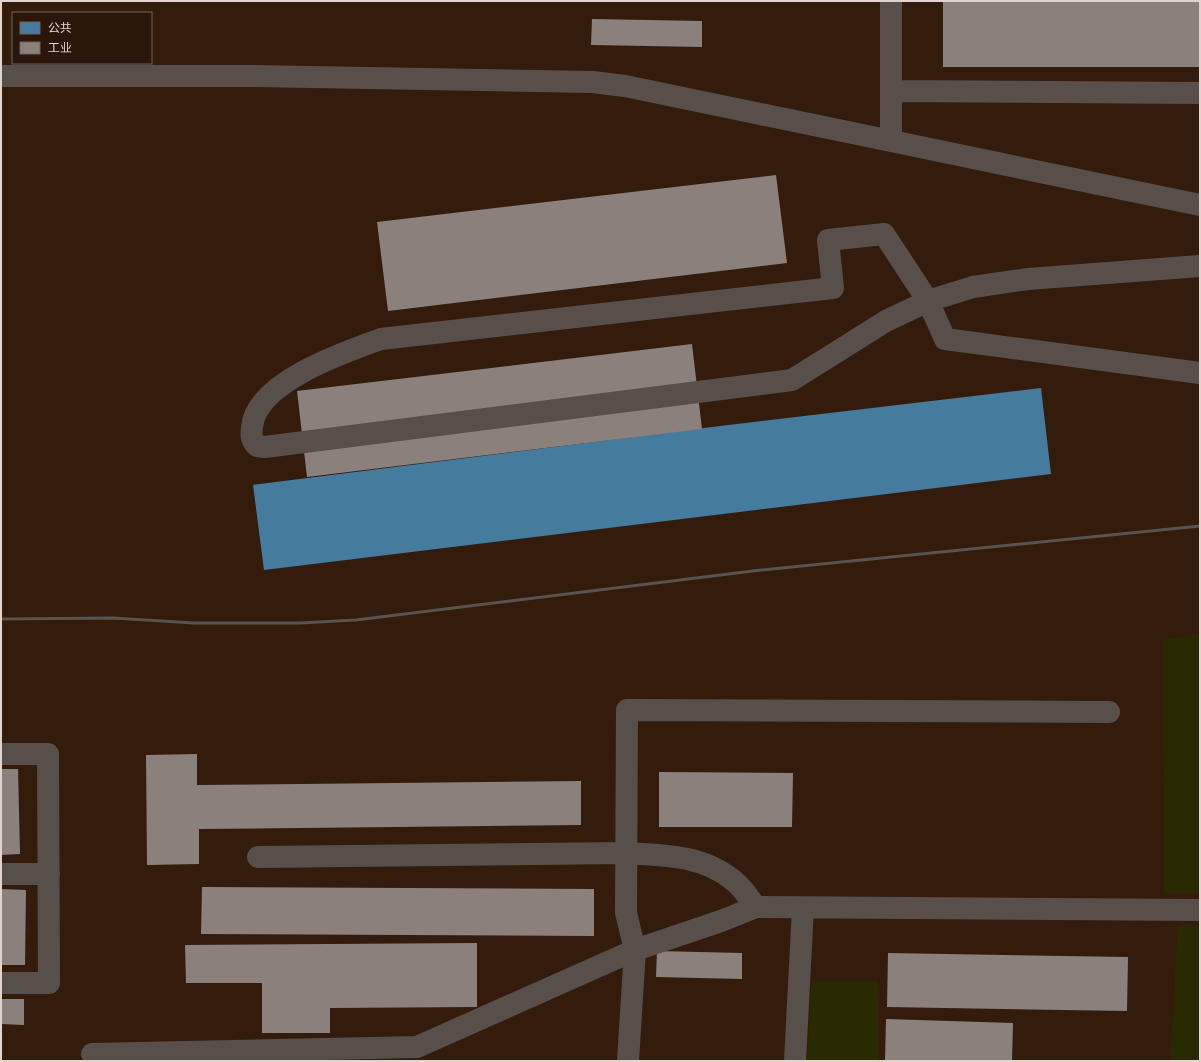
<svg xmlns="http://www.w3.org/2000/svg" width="1201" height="1062" viewBox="0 0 1201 1062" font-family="'PT Sans Narrow','Noto Sans SC',sans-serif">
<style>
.built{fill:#341c0d;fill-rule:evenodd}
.green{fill:#2a2a02}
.public{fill:#457b9d}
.industry{fill:#8a817c}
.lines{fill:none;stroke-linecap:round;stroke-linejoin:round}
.minor{stroke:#574f4a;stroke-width:22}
.rail{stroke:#5a534e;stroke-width:3}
</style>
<rect width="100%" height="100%" fill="#231811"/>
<!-- built -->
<path class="built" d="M 1,1 L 1200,1 L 1200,1061 L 1,1061 ZM 13,13 L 151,13 L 151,63 L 13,63 Z"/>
<!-- green -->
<path class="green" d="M 1200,633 L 1200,894 L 1164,893 L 1163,640 Z
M 1178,926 L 1200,926 L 1200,1061 L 1170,1061 Z
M 812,981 L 878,981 L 879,1061 L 807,1061 Z"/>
<!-- public -->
<path class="public" d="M 1041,388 L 1051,474 L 264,570 L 253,485 L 720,426 Z"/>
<!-- industry -->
<path class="industry" d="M 943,1 L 1200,1 L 1200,67 L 943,67 Z
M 592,19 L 702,21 L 702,47 L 591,45 Z
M 776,175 L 787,263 L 388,311 L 377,222 Z
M 692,344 L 702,429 L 307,477 L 297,391 Z
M 197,754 L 197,785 L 581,781 L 581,825 L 199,829 L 199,864 L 147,865 L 146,755 Z
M 1,769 L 18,769 L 20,854 L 1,855 Z
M 659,772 L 793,773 L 792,827 L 659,827 Z
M 202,887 L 594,889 L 594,936 L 201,934 Z
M 1,889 L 26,890 L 25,965 L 1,965 Z
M 477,943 L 477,1007 L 330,1008 L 330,1033 L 262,1033 L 262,983 L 186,983 L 185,945 Z
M 657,951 L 742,953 L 742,979 L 656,977 Z
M 888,953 L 1128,957 L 1127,1011 L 887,1007 Z
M 1,999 L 24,999 L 24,1025 L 1,1024 Z
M 886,1019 L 1013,1023 L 1012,1061 L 885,1061 Z"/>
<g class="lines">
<!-- minor -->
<path class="minor" d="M 1,76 L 254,76 L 593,82 L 625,86 L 1200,205
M 891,91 L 1200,93
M 891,141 L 891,1
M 1200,266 L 1028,279 L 973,287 L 928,301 L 886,321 L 792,380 L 265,447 L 257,446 C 251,440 251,435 252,427 C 256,382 345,352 381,339 L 833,288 L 828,240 L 884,234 L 928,301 L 945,339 L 1200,373
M 1,754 L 48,754 L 49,983 L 1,983
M 258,857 L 625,853 C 664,855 703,855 734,881 C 743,888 749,898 756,907
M 1,874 L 49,874
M 92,1054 L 417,1047 L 635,950 L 721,921 L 756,907 L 1200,910
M 628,1061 L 635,950 L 626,913 L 627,710 L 1109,712
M 795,1061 L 803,908"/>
<!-- rail -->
<path class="rail" d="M 1,619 L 113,618 L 194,623 L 300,623 L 356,620 L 761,570 L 1200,526"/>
</g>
<!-- border -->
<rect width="1201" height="1062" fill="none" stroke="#e2d4cc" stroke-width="4"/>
<!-- legend -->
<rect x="12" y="12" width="140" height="52" fill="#2a160a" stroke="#746258"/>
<rect x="20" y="22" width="20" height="12" fill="#457b9d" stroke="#746258"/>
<text x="48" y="32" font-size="12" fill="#e2d4cc">公共</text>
<rect x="20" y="42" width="20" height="12" fill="#8a817c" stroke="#746258"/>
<text x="48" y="52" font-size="12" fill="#e2d4cc">工业</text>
</svg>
